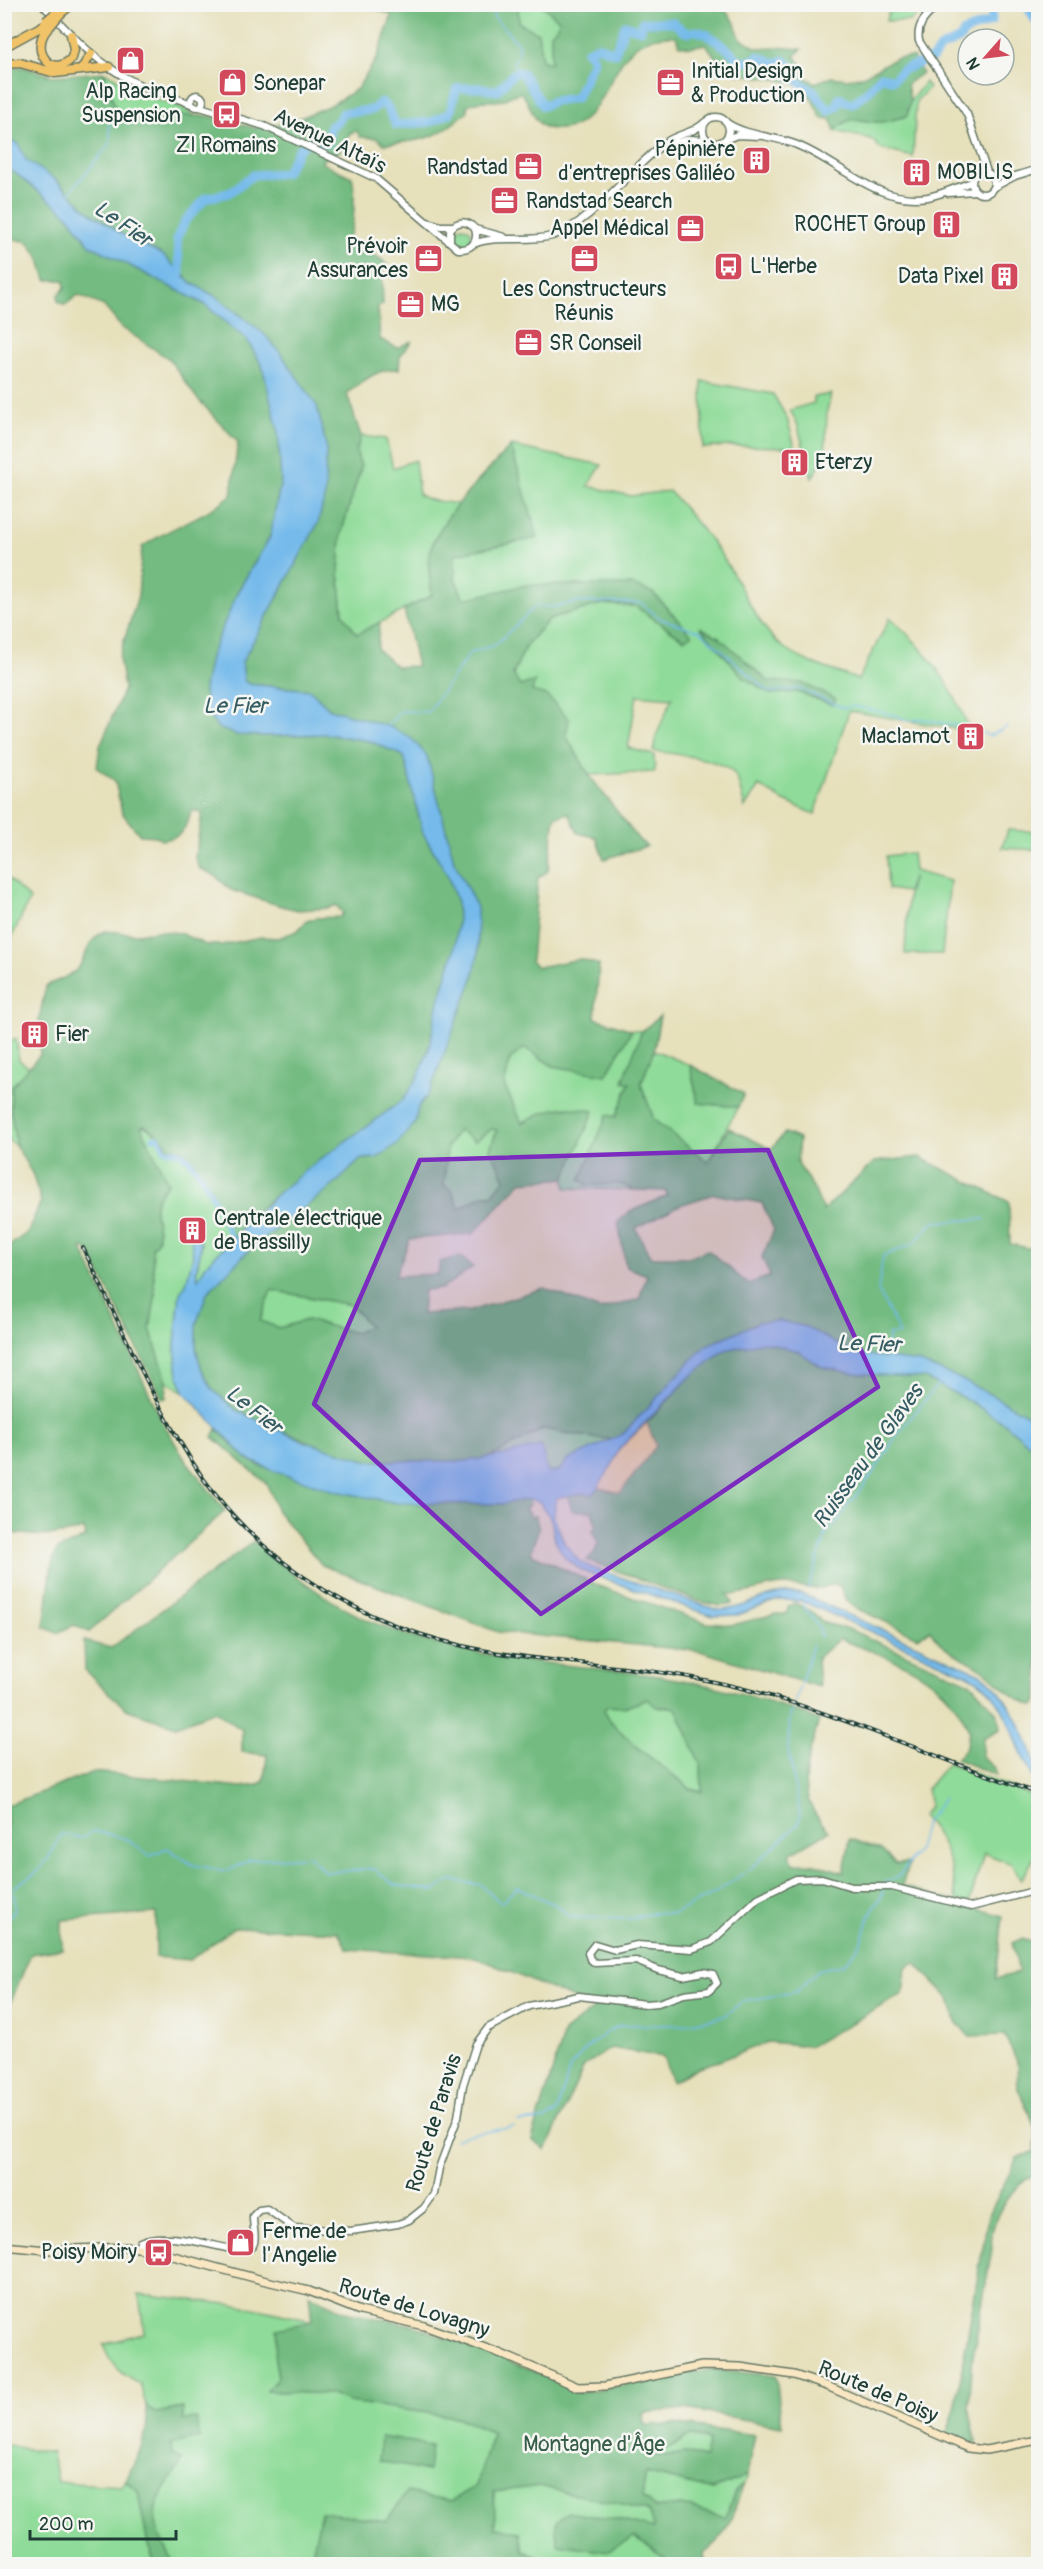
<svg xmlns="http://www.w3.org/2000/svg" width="1043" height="2569" viewBox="0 0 1043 2569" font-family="Pangolin,sans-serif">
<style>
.green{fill:#8fdb99;stroke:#578c66;stroke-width:1.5}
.forest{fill:#73bb81;stroke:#497c5a;stroke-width:1.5;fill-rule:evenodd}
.sand{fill:#eeda9e;stroke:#868c69;stroke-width:1.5}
.water{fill:#74baeb;stroke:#4a7c90;stroke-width:1.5}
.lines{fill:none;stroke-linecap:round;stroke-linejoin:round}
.stream{stroke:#74baeb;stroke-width:1.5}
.canal{stroke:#74baeb;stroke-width:5}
.river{stroke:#74baeb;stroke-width:9}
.tertiary-casing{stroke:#657663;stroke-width:9}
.secondary-casing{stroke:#657663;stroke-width:10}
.trunk-casing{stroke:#657663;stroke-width:11}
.tertiary{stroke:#fff;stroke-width:6}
.secondary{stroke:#f9e7c3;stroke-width:7}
.trunk{stroke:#f1c369;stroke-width:8}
.rail-casing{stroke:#1f3d34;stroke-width:4}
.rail{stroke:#f6f6f2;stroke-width:1.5;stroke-dasharray:4.5;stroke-linecap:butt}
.trunk-bridge-casing{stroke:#657663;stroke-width:11;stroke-linecap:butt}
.trunk-bridge{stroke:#f1c369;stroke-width:8}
.marked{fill:#7b2cbf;fill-opacity:0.2;stroke:#7b2cbf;stroke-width:4.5;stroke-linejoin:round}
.labels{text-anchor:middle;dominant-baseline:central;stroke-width:5;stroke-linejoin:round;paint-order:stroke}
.poi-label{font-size:21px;fill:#1f3d34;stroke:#f6f6f2;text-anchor:start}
.street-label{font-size:21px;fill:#1f3d34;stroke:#f6f6f2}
.park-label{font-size:21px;fill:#355d48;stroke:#f6f6f2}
.water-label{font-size:22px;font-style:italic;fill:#345c62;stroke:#f6f6f2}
</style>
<rect width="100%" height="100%" fill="#f6f6f2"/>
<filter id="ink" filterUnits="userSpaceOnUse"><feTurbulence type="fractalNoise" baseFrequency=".0167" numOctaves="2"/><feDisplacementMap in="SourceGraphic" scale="12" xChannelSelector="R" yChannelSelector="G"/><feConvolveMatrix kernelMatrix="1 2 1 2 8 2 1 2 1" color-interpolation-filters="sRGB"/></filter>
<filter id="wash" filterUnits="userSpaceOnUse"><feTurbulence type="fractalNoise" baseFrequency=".008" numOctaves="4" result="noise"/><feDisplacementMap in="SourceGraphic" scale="24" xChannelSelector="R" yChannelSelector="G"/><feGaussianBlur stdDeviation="1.35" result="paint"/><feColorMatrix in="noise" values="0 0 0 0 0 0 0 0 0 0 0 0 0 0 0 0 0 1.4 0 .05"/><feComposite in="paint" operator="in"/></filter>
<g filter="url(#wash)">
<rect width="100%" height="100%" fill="#e6e0bb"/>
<!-- green -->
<path class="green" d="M 515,5 L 542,5 L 559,20 L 559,26 L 551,33 L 552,63 L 542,61 L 538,33 L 519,23 L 518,8 Z
M 891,5 L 891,4 L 929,5 L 911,21 L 886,21 Z
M 104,72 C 118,78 129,88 142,94 C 160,102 180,103 195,116 L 117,114 Z
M 925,82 L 929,88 L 916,101 L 913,157 L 881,149 L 871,139 L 835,131 C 853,112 858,122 879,122 C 887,122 898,118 907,116 L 910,101 Z
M454 236a9 9 0 1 1 18 0a9 9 0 1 1-18 0Z
M 702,381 L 773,394 L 787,418 L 795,447 L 730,446 L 703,448 Z
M 831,394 L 827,412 L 825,456 L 812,478 L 797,423 L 790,410 L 814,403 L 814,397 Z
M 361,436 L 386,439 L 393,468 L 415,460 L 419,495 L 430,500 L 459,504 L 433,542 L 428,560 L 432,595 L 357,635 L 343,614 L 339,573 L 341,534 L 361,467 L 356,451 Z
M 511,446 L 602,465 L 588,486 L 631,496 L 669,491 C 689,513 708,535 724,559 C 741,585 758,628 783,647 C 803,663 834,670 858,680 L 890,618 C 925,648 953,686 969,729 L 963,730 L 849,711 L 815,814 L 784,801 L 759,786 L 745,807 C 742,799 739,780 735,775 C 723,758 673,754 653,751 L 657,734 L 672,698 L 637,695 L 628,748 L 654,755 L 655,772 L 589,775 L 566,736 L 532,691 L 520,687 L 513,675 L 527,644 L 549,619 L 601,604 L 635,606 L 683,639 L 692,635 L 653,593 L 527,585 L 464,600 L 455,579 L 455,554 L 537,538 Z
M 1008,830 L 1038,832 L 1038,850 L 1002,848 Z
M 912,853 L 914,871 L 950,881 L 942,954 L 905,954 L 908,894 L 913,876 L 907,892 L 888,889 L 886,856 Z
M 5,876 L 30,899 L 5,951 Z
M 632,1030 L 642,1031 L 624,1080 L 630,1083 L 616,1117 L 607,1115 L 587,1185 L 621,1184 L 634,1190 L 566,1188 L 565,1178 L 593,1111 C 561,1105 550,1107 522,1123 L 504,1085 L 511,1058 L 525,1048 L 553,1066 L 606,1075 Z
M 16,1039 L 19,1060 L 30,1068 L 11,1087 L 11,1111 L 16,1146 L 5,1137 L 5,1043 Z
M 654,1050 L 690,1065 L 698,1103 L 738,1107 L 708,1162 L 654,1120 L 641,1084 Z
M 143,1125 L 160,1136 L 165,1145 C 171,1147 178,1146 183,1149 C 202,1165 226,1216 231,1240 L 206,1265 L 198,1280 L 196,1275 L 202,1243 L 193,1243 L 193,1256 L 186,1284 L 180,1293 L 175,1344 L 178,1376 L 185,1393 L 167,1381 L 150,1329 L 155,1297 L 152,1247 C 166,1236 151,1219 156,1200 C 158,1194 164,1188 168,1183 L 141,1128 Z
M 492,1129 L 497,1129 L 490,1149 L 506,1179 L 492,1195 L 483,1195 L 458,1209 L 452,1190 L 444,1186 L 447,1146 L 458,1130 L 475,1141 Z
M 271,1290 L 351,1305 L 369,1326 L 356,1334 L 307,1320 L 279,1328 L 260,1321 Z
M 543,1429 L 594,1438 L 613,1439 L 594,1448 L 560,1470 L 548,1473 L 510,1454 L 488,1458 Z
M 648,1699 L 661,1708 L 673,1707 L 677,1710 L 701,1766 L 702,1793 L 689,1788 C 670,1772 612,1731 604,1710 L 607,1706 L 626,1707 Z
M 948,1763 L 1038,1798 L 1038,1853 C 1033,1856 1029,1871 1021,1879 L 1012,1864 L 984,1853 L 969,1904 L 956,1900 C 954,1870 944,1838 922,1816 L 930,1806 L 927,1788 Z
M 139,2294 L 245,2306 L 312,2321 L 275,2360 L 278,2376 L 268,2391 L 329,2394 L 350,2402 L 456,2417 L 493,2433 L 476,2486 L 452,2501 L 407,2492 L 387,2521 L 321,2512 L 310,2564 L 174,2564 L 156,2529 L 154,2506 L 183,2460 L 171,2454 L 170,2445 L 197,2420 L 183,2420 L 182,2408 L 155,2414 L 146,2405 L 140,2384 C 120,2374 112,2365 103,2345 L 144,2332 Z
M 690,2436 L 709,2440 L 705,2458 C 699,2457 692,2454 685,2453 C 672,2453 667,2461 652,2454 L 653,2446 L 666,2449 Z
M 4,2445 L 52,2453 L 57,2482 L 121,2486 L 126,2480 L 138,2492 L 148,2545 L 155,2564 L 5,2564 Z
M 646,2473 L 713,2490 L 747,2475 L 744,2483 L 736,2490 L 725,2518 L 681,2505 L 654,2508 L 642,2497 Z
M 539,2486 L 648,2511 L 655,2530 L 619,2520 L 634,2537 L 673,2564 L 555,2564 L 523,2551 L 495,2529 L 494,2492 Z"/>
<!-- forest -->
<path class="forest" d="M 364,5 L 515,5 L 518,7 L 519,23 L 538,33 L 542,61 L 551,63 L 551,33 L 558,26 L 559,20 L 542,5 L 721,5 L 734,21 L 740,38 L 757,48 L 775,47 L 802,49 L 794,56 L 806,69 L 801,75 L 815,83 L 831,77 L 848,79 L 863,76 L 896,58 L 913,57 L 922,73 L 907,84 L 910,101 L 907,116 C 899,118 888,122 879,122 C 858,122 853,112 835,131 L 831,119 L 821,118 C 816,108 811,93 800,86 C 784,77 746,77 725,71 L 706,44 L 690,47 L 679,45 L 676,36 C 663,35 646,38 636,46 C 608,67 600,132 557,129 C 553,129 548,129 544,127 C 531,119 531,102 521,93 C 514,93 509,98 502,100 C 490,103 478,98 467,106 L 468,111 C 435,140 427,140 384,144 L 377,138 L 360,137 L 357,131 L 350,133 L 339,152 L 322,160 L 322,163 L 352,177 C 355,188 355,222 350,233 C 348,239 345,239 345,246 C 361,254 375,251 387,265 L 382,272 L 383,304 L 378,307 L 380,339 L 397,348 L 412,341 L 400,356 L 399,369 C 377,368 363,381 347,394 L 361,436 L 356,451 L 361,467 L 341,534 L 339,573 L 343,614 L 357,634 L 380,622 L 377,649 L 397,667 L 417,666 L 404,610 L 432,595 C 431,583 427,569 429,557 C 435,521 486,473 511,446 L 538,538 L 455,554 L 455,579 L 464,599 L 527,585 L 632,585 L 653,593 L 692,635 L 684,639 L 635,606 L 601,604 L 549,619 L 527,644 L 513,674 L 520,686 L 535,681 L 532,691 L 546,695 L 569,719 L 566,736 L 589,775 L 639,840 L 647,846 L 604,859 L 596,837 L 578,833 L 569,813 L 555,817 L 548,871 L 538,878 L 531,961 L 538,967 L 580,959 L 599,965 L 595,1018 L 632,1030 L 606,1075 L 553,1066 L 525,1048 L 511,1058 L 504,1085 L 522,1123 C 550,1107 562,1105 594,1111 L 565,1178 L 521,1182 L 473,1234 L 410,1239 L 395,1276 L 438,1274 L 440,1262 L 459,1256 L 473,1267 L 441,1289 L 424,1290 L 422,1314 L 470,1311 L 544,1288 L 600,1310 L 639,1299 L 647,1275 L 626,1267 L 618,1222 L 629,1212 L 667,1196 L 666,1191 L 634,1190 L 621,1184 L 587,1185 L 580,1180 L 607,1115 L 616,1117 L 630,1083 L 623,1081 L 642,1031 L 660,1016 L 654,1050 L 641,1084 L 654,1120 L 708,1162 L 729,1128 L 771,1149 L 785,1133 L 799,1139 L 797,1162 L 815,1191 L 823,1211 L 874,1162 L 919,1157 L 1009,1202 L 1010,1244 L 1038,1250 L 1038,1426 L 1028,1415 L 956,1377 L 918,1362 L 853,1353 L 780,1321 L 759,1322 L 705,1346 L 623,1434 L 613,1439 L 594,1438 L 543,1429 L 488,1458 L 466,1461 L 370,1461 L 338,1453 L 263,1423 L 236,1410 L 212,1389 L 201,1368 L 196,1348 L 196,1325 L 207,1293 L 249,1250 L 335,1184 L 361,1159 L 377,1158 L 415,1123 L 418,1107 L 429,1093 L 473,978 L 478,954 L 477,908 L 454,861 L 427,756 L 370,721 L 343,715 L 330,709 L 310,690 L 248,684 L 244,680 L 242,662 L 318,523 L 297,379 L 279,351 L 242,316 L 218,298 L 190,282 L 163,255 L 127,237 L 87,210 L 56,180 L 25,160 L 18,143 L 5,141 L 4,67 L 23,67 L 53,76 L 104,72 L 117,114 L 209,116 L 255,128 L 288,123 L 333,104 L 357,89 L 377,58 L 392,15 ZM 492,1129 L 497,1130 L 490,1149 L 505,1179 L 492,1195 L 483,1195 L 459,1209 L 452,1190 L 444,1186 L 447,1147 L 458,1130 L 475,1141 ZM 714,1194 L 762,1203 L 774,1230 L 762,1257 L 770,1276 L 748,1284 L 708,1250 L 690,1257 L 650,1257 L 636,1228 L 680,1205 ZM 271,1290 L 351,1305 L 369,1326 L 356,1333 L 307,1320 L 279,1328 L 260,1321 Z
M 5,165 L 67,214 L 90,245 L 204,304 L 247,340 L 262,365 L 278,429 L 281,480 L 270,537 L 238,591 L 210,657 L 268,736 L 325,734 L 370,741 L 404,756 L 423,833 L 447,874 L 457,902 L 458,919 L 454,951 L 439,1001 L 428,1052 L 418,1077 L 403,1100 L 307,1169 L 258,1210 L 231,1240 C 223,1206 204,1177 183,1150 L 168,1147 L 160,1136 L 144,1125 L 141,1127 L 168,1183 C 164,1188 159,1193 157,1198 C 149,1217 167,1235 152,1247 L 155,1297 L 150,1329 L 167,1381 L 166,1398 L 162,1398 L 89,1252 L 85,1248 L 82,1249 L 162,1421 L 182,1455 L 225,1511 L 89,1632 L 74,1625 L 57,1633 L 44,1627 L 52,1563 L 57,1550 L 86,1537 L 84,1529 C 54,1538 35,1536 5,1532 L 5,1257 L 12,1244 L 28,1232 L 41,1201 L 32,1173 L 16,1146 L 11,1111 L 11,1087 L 40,1055 L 39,1019 L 46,986 C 55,981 70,977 77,969 C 87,958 87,938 105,931 L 135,934 L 159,931 L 180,933 L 206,945 L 222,945 L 261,937 L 278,938 L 297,931 L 307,921 L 316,918 L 340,917 L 343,913 L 336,905 L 329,908 L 298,910 L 281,906 L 231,890 L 214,875 L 199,868 L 195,858 L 202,813 L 192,810 C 184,830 185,836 162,840 L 156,836 L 140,835 L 122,813 L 115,781 L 97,768 L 100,746 L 124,689 L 119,657 L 138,596 L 142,547 C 170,527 204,518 231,495 L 238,442 L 196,397 L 169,359 L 121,327 L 104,306 L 78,295 L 65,305 L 58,301 L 58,295 L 65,288 L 64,280 L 46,280 L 40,259 L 28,242 L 5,237 Z
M 700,627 L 719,637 L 768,681 L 802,683 L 836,699 L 833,705 L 797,692 L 770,694 L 743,677 Z
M 690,1065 L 744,1094 L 738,1107 L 698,1103 Z
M 764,1342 L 798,1351 L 822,1367 L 852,1373 L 925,1378 L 968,1400 L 1006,1424 L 1038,1452 L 1038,1700 L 1034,1706 C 1007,1696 1005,1687 985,1671 C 966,1657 943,1652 930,1630 L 918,1637 L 856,1608 L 846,1600 L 840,1586 L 832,1584 C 816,1593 801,1585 784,1585 C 765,1585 747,1596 727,1594 L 732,1601 L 732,1604 L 720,1606 L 696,1600 L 587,1560 L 594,1554 L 598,1543 L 592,1532 L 596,1526 L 592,1511 L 572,1511 L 567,1494 L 593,1494 L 597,1487 L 620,1493 L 656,1446 L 647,1423 L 691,1376 L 711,1360 L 725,1350 Z
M 217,1429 L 246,1458 L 260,1466 L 336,1491 L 397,1503 L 501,1504 L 529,1499 L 530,1504 L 525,1509 L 531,1517 L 535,1516 L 539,1528 L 530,1553 L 601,1587 L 707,1623 L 733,1625 L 775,1614 L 787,1614 L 788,1607 L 795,1603 L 811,1611 L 824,1623 L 848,1629 L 971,1683 L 996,1712 L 1000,1722 L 1000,1729 L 983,1738 L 982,1757 L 994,1768 L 996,1775 L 956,1759 L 965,1750 L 969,1731 C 947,1673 891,1659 839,1639 L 817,1658 L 819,1687 L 700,1651 L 498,1632 L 322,1565 L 277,1511 L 267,1484 L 213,1437 Z
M 254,1541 C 287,1571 321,1597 361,1617 C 454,1661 558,1662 658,1676 C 714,1684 766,1699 819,1720 C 807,1766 791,1792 829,1831 L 790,1854 L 793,1864 C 815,1860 823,1868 844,1872 L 850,1839 L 881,1850 L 896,1864 L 909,1863 L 902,1886 L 1003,1916 L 996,1979 L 1019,1972 L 1012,1943 L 1021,1939 L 1035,1941 L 1038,1931 L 1038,2173 C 1011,2185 988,2219 992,2249 L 973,2356 L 969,2409 L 977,2444 L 946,2435 L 955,2409 L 988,2217 L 1017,2158 L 1035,2151 L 1036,2128 L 1018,2089 L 1017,2061 L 1004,2035 L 969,2036 L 956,2022 L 951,2000 L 915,1963 L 906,1968 L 903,1994 L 810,2046 L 768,2042 L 719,2061 L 698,2067 L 672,2082 L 663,2057 L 611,2048 L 584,2066 L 546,2150 L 532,2140 L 564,2032 L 595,2008 L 475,1957 L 347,1949 L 338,1932 L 235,1927 L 190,1960 L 156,1957 L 156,1913 L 62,1920 L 62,1949 L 31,1954 L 5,2015 L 4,1826 L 7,1825 L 5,1806 L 94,1772 L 241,1787 L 257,1785 L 264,1781 L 267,1755 L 242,1752 L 242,1730 L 215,1711 L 176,1726 L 126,1709 L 85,1670 L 84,1641 L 111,1648 ZM 648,1699 L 656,1707 L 673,1707 L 677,1710 L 701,1766 L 702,1792 L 689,1788 C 670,1772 611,1731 604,1710 L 607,1706 L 626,1707 Z
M 309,2295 L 349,2313 L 413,2325 L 529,2369 L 579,2393 L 712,2369 L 776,2376 L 782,2426 L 684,2409 L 643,2413 L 644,2425 L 672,2424 L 755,2435 L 747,2475 L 713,2490 L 646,2473 L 642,2497 L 654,2508 L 681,2505 L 725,2518 L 736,2490 L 744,2483 C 735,2506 728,2540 704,2553 L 705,2560 L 673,2564 L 634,2537 L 609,2551 L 557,2544 L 556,2522 L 567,2512 L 619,2520 L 654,2529 L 648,2511 L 539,2486 L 494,2492 L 495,2528 L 520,2531 L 523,2551 L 555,2564 L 310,2564 L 321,2512 L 387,2521 L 407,2492 L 452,2501 L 476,2486 L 493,2433 L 456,2417 L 350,2402 L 329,2394 L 267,2391 L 278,2376 L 275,2360 L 277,2329 L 312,2321 ZM 690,2436 L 704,2437 L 709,2440 L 705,2458 C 699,2457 691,2454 685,2453 C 672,2453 667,2461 652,2454 L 653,2446 L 666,2449 Z
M 146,2405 L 155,2413 L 183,2408 L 183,2420 L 196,2419 L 200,2437 L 171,2445 L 172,2454 L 183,2460 C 151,2511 145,2508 174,2564 L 155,2564 L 148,2545 L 138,2492 L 126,2480 C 138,2456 151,2433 146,2405 Z
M 381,2437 L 431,2445 L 428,2471 L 379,2461 Z"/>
<!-- sand -->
<path class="sand" d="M 647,1423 L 656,1446 L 620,1493 L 597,1487 L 611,1468 L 619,1449 Z"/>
<!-- water -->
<path class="water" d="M 5,141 L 18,143 L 26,160 L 56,180 L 87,210 L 127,237 L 163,255 L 190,282 L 218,298 L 263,333 L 279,351 L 317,406 L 326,446 L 325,495 L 318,523 L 242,662 L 244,680 L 248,684 L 310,690 L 330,709 L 390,727 L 411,738 L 427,756 L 454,861 L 477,908 L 478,954 L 473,978 L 429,1093 L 418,1107 L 415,1123 L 398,1143 L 377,1158 L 361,1159 L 335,1184 L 249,1250 L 207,1293 L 196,1325 L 196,1348 L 201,1368 L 212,1389 L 236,1410 L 303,1441 L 369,1461 L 466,1461 L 510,1454 L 541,1446 L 548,1473 L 560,1470 L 566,1461 L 623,1434 L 705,1346 L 759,1322 L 780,1321 L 806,1327 L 853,1353 L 918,1362 L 956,1377 L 995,1397 L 1028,1415 L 1038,1426 L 1038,1452 L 1006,1424 L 968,1400 L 925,1378 L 852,1373 L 822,1367 L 798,1351 L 764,1342 L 725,1350 L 691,1376 L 619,1449 L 611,1468 L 593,1494 L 581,1493 L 556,1498 L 554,1517 L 565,1544 L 579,1561 L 593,1568 L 718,1610 C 748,1610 771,1587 802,1594 L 981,1674 C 1007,1691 1039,1754 1038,1784 C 1012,1749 1012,1697 968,1675 L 802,1601 L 778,1600 L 738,1615 L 713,1616 L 587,1573 C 570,1565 557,1551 553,1532 C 552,1528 553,1522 550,1518 C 547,1511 542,1509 540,1502 L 529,1499 L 501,1504 L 397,1503 L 335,1491 L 276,1472 L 246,1458 L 185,1393 L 178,1376 L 175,1344 L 180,1293 L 186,1284 L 193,1256 L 191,1241 L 199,1238 C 205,1252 192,1268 198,1279 L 206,1265 L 278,1193 L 307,1169 L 403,1100 L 418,1077 L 428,1052 L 439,1001 L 454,951 L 458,919 L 457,902 L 447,874 L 423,833 L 404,756 L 370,741 L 325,734 L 268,736 L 237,735 L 218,728 L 206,712 L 204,689 L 210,657 L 238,591 L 270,537 L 281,481 L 278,430 L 262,365 L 247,340 L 204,304 L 90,245 L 67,214 L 5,165 Z"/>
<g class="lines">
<!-- stream -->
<path class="stream" d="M 481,4 L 481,8 L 491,5 L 494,17 L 519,45 L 517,56 L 513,63 L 518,72
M 69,193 L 110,144 L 109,110
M 387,726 L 401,711 L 428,712 L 470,653 L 495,645 L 536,606 L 553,607 L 578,602 L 641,603 L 661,619 L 700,631 L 769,692 L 799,689 L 844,708 L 853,706 L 895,715 L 909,721 L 922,719 L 970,728
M 978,731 L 989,736 L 1007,727
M 888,1359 L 888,1335 L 900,1334 L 878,1290 L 883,1256 L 913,1244 L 933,1222 L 985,1219
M 808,1588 L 827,1532 L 839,1521 L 848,1504 L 855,1498 L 875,1470 L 897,1435 L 938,1384
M 804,1602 L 803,1606 L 819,1627 L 821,1637
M 885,1883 L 899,1876 L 918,1850 L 925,1823 L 944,1798
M 4,1922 L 15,1910 L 13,1889 C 20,1880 30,1879 37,1872 C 48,1861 55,1848 61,1834 L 83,1838 L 93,1831 L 127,1839 L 149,1856 L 167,1848 L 193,1865 L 227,1871 L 250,1860 L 309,1856 L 325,1872 L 375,1869 L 394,1885 L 435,1891 L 450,1880 L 481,1885 L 501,1903 L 517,1887 L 558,1906 L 570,1917 L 630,1919 L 653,1913 L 673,1914 L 715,1893 L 750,1869 L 799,1823 L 800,1814 L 788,1749 L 790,1717 L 813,1645
M 518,2122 L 544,2120 L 557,2112 L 570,2067 L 588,2047 L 609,2031 L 621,2025 L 683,2025 L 724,2016 L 743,2001 L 796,1992 L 818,1970 L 844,1964 L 860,1945 L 870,1914 L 880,1899 L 883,1890
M 455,2140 L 468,2135 L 514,2127"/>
<!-- canal -->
<path class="canal" d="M 153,1138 L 158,1137 L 165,1150 C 171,1151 178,1150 183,1154 C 204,1172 219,1211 230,1236"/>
<!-- river -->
<path class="river" d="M 1026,4 L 1035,20 L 1038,20
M 695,31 C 708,31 731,51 741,62 L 751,61 L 758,56 L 775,63 L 784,60 L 791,67 L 791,77 L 814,91 L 829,111 L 837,106 L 839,98 L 852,104 L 868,91 L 881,76 L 893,80 L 902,70 L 933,58 L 940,48 L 960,39 L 964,32 L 992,21 L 992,4
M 178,282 L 180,272 L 177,238 L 185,221 L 206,198 L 229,193 L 253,175 L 285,173 L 299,149 L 309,141 L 323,143 L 328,142 L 330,127 L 337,122 L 343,113 L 372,110 L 381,102 L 388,108 L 396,125 L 431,122 L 450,113 C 453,104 453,95 458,88 L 482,88 L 497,91 L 514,73 L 518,72 L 523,74 L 543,106 L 553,101 L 576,98 L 594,59 L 587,51 L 598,46 L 615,53 L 625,25 L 641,30 L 642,22 L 673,22 L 685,32 L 689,32"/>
</g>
</g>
<g filter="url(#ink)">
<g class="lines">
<defs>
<path id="tertiary" d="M 42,4 C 70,34 97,64 134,82 C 153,92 172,96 191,104
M 939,4 C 927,16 916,23 919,41 L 967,114 L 987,172
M191 101a6 6 0 1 1 12 0a6 6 0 1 1-12 0Z
M 200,107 L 264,126 L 375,178 L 458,249 C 471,250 479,242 475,229 C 467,220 457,220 450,230 L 450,240
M703 130a13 13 0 1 1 26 0a13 13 0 1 1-26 0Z
M 727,123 C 746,136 775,136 797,145 C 842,163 876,205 928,197 C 943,194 957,187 972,182
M 727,139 L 737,135 L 759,136
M 663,147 L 689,139 L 706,140
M972 183a11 11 0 1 1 22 0a11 11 0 1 1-22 0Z
M 994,187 L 1015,176 L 1038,169
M 948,193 L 974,191
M 428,222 L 441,226 L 453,226
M 475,229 L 504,237
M 474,244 C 499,234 527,243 552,236 C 593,223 630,168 665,143 C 677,133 694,134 705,122
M 138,2248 L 140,2242 C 163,2230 212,2246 237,2250 C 264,2252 252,2231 253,2216 L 259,2210 L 267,2209 L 294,2228 L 351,2231 L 398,2224 L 409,2220 L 424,2208 L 434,2194 L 439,2168 L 458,2117 L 463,2085 L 476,2044 L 488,2028 L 529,2006 L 579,1996 L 646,2004 L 658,2003 L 684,1994 L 709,1991 L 717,1983 L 713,1974 L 703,1972 L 683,1976 L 658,1970 L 636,1961 L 595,1963 L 590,1959 L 588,1953 L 595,1944 L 615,1950 L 637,1945 L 692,1949 L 711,1942 L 758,1898 L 796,1879 L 822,1878 L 852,1887 L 892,1887 L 971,1907 L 1038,1890"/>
<path id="secondary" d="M 4,2246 L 47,2250 L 131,2247 L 151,2250 L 262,2280 L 309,2291 L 360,2311 L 424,2326 L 499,2353 L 578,2387 L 605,2386 L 702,2366 L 740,2367 L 794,2375 L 827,2386 L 968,2448 L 986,2450 L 1038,2440"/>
<path id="trunk" d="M 61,13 L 72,4
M 50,26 C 27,47 51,81 72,58 L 74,50 L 71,35
M 4,47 L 46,24
M 4,64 L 20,63 L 55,73 L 109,67
M 81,70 L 91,54"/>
</defs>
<!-- tertiary casing -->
<use href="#tertiary" class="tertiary-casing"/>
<!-- secondary casing -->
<use href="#secondary" class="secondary-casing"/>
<!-- trunk casing -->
<use href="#trunk" class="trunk-casing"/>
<!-- tertiary -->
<use href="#tertiary" class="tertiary"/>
<!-- secondary -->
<use href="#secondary" class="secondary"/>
<!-- trunk -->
<use href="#trunk" class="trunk"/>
<defs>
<path id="rail" d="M 83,1248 C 121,1325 154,1407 203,1478 C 269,1571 371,1629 482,1650 C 557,1664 634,1665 710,1681 C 823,1704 928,1757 1038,1793"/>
</defs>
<!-- rail casing -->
<use href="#rail" class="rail-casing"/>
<!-- rail -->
<use href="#rail" class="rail"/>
<defs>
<path id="trunk-bridge" d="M 46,21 L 59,10
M 50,26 L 61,13"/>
</defs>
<!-- trunk-bridge casing -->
<use href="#trunk-bridge" class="trunk-bridge-casing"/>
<!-- trunk-bridge -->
<use href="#trunk-bridge" class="trunk-bridge"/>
</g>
</g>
<!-- marked area -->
<path class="marked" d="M 768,1150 L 878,1387 L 541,1614 L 314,1404 L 420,1160 Z"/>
<!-- icons -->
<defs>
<symbol id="shop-square" viewBox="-11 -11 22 22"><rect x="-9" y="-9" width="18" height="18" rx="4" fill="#d1495b" stroke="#f6f6f2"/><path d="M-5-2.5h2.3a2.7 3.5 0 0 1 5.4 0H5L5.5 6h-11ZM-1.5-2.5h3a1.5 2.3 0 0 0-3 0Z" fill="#fff"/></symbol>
<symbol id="office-square" viewBox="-11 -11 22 22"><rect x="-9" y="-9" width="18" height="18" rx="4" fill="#d1495b" stroke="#f6f6f2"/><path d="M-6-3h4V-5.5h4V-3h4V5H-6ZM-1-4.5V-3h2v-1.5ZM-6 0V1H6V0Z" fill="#fff"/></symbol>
<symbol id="bus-square" viewBox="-11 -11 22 22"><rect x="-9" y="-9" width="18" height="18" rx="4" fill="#d1495b" stroke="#f6f6f2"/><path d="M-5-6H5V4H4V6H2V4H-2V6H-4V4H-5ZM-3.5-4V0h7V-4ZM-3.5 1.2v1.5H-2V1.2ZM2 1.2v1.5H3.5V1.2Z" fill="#fff"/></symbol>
<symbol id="building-square" viewBox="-11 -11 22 22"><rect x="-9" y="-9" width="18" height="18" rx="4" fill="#d1495b" stroke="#f6f6f2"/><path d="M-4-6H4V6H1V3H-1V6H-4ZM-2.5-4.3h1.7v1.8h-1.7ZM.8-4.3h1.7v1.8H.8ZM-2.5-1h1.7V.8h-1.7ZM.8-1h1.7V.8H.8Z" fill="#fff"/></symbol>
</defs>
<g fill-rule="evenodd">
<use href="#shop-square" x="114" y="44" width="33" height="33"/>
<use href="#shop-square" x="216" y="66" width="33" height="33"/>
<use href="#office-square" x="654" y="66" width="33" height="33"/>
<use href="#bus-square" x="210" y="98" width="33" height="33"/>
<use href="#building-square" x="740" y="144" width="33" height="33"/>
<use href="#office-square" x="512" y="150" width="33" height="33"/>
<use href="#building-square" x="900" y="156" width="33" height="33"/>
<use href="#office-square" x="488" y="184" width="33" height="33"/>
<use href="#building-square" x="930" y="208" width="33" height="33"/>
<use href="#office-square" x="674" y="212" width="33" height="33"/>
<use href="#office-square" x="412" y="242" width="33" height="33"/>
<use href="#office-square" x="568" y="242" width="33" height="33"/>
<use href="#bus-square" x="712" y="250" width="33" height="33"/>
<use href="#building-square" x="988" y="260" width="33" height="33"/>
<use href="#office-square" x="394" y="288" width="33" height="33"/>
<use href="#office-square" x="512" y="326" width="33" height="33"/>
<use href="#building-square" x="778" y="446" width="33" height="33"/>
<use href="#building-square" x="954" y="720" width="33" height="33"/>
<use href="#building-square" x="18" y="1018" width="33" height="33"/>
<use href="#building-square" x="176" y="1214" width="33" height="33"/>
<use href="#shop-square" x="224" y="2226" width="33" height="33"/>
<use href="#bus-square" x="142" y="2236" width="33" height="33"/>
</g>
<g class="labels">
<!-- poi labels -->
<g class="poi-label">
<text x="691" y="71">Initial Design<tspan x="691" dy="24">&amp; Production</tspan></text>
<text x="253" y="83">Sonepar</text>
<text x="131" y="91" text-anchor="middle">Alp Racing<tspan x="131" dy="24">Suspension</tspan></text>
<text x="226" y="145" text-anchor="middle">ZI Romains</text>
<text x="735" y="149" text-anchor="end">Pépinière<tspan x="735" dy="24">d'entreprises Galiléo</tspan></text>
<text x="508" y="167" text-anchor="end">Randstad</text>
<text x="937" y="172">MOBILIS</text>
<text x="526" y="201">Randstad Search</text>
<text x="926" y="224" text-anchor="end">ROCHET Group</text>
<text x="669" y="228" text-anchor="end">Appel Médical</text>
<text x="408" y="246" text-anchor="end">Prévoir<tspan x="408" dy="24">Assurances</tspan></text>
<text x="750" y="266">L'Herbe</text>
<text x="984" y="276" text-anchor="end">Data Pixel</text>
<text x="584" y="289" text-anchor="middle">Les Constructeurs<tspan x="584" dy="24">Réunis</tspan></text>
<text x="431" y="304">MG</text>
<text x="549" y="343">SR Conseil</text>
<text x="815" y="462">Eterzy</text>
<text x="950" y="736" text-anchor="end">Maclamot</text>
<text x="55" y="1034">Fier</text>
<text x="214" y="1218">Centrale électrique<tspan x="214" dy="24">de Brassilly</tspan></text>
<text x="262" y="2231">Ferme de<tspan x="262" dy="24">l'Angelie</tspan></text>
<text x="137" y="2252" text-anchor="end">Poisy Moiry</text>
</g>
<!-- street labels -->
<g class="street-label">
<text transform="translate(330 141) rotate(26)">Avenue Altaïs</text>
<text transform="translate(434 2123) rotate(-73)">Route de Paravis</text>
<text transform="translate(414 2308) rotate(17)">Route de Lovagny</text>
<text transform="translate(878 2392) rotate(23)">Route de Poisy</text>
</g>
<!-- park labels -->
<g class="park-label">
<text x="594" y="2444">Montagne d'Âge</text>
</g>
<!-- water labels -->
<g class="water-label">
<text transform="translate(123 224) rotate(34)">Le Fier</text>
<text x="235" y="706">Le Fier</text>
<text transform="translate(869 1344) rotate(2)">Le Fier</text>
<text transform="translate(254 1410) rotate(38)">Le Fier</text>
<text transform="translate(868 1456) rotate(-54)">Ruisseau de Glaves</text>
</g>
</g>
<!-- margin -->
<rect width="1043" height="2569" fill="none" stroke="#f6f6f2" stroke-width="24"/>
<!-- north arrow -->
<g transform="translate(986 57) rotate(242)"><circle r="28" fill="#f6f6f2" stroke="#a0aca6" stroke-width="1.5"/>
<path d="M0-4.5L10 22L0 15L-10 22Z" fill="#d1495b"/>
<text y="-9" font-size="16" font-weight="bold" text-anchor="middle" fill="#1f3d34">N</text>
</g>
<!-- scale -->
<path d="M30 2530v9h146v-9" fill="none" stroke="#1f3d34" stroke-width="3"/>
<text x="39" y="2530" font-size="18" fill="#1f3d34" stroke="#f6f6f2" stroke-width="4.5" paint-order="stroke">200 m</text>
</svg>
